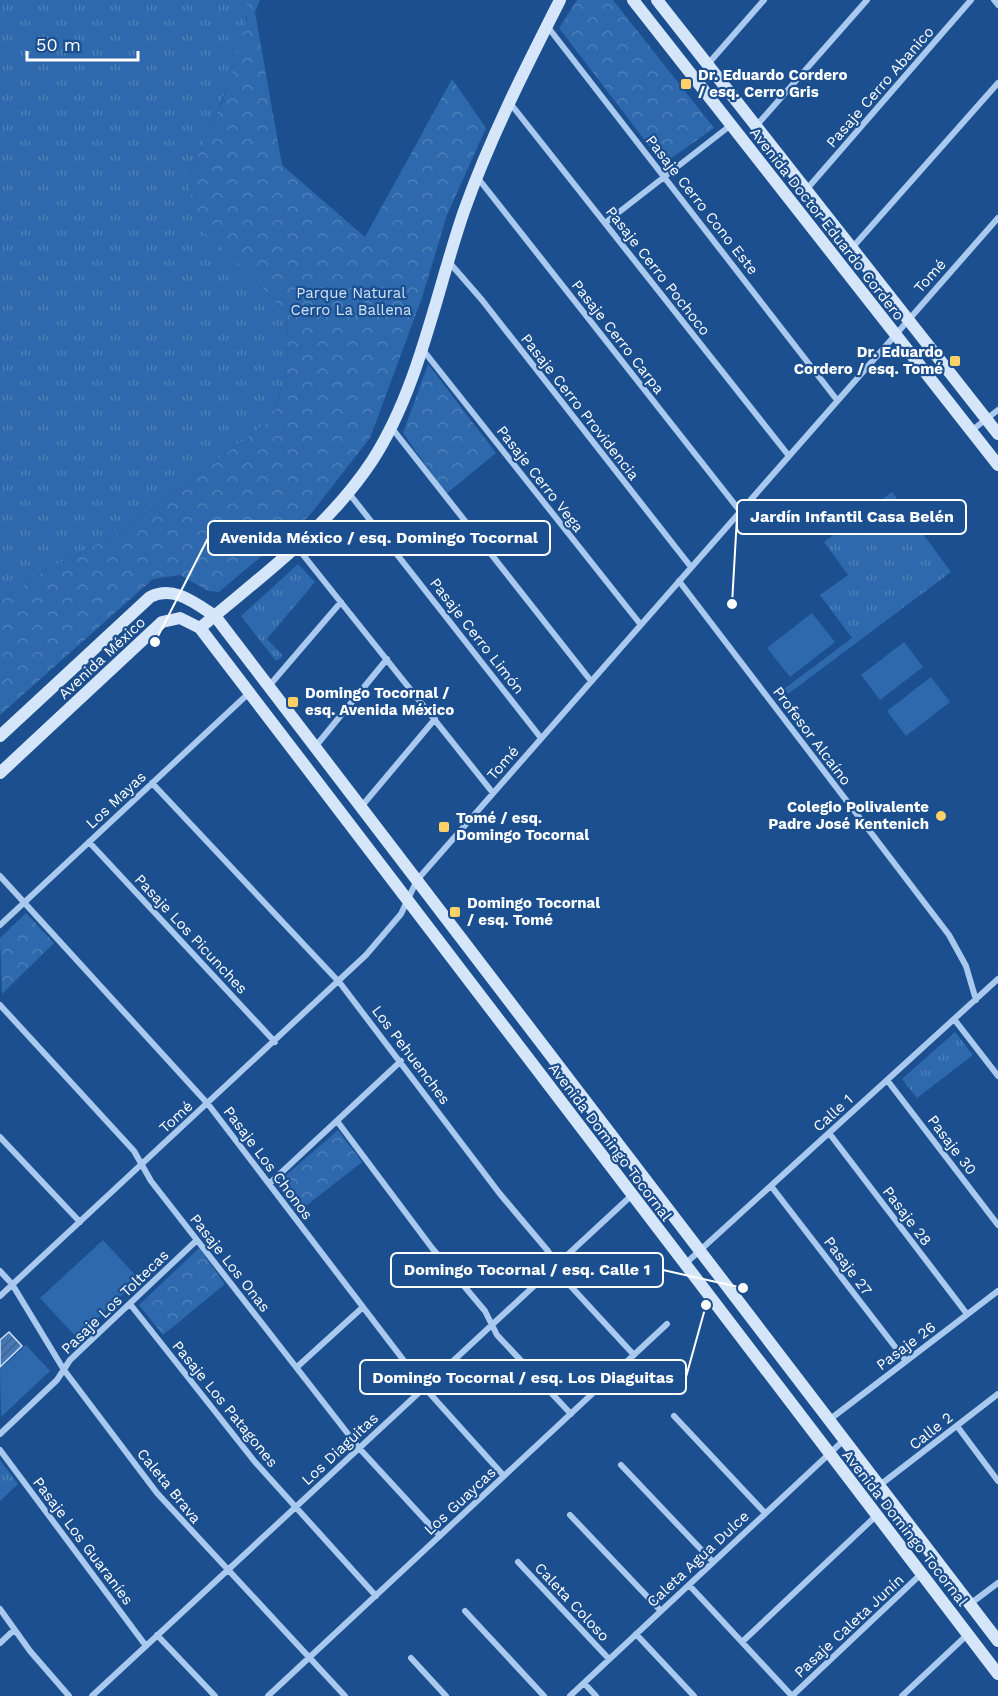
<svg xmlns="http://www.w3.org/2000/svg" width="998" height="1696" viewBox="0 0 998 1696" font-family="'Work Sans',sans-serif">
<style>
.grass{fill:url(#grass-tufts)}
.park{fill:url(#park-crowns)}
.pitch{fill:#2e69ad}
.building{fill:url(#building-hatch);stroke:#cfe3fa;stroke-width:1.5}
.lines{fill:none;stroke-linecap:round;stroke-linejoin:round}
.street{stroke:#a9c9ee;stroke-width:6}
.secondary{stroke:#d6e6fa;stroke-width:12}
.poi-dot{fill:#ffd166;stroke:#1b4f8f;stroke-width:2}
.labels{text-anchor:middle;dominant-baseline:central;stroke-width:4.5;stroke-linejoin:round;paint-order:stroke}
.poi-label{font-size:15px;font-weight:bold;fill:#fff;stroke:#1b4f8f;text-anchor:start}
.street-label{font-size:15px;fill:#fff;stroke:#1b4f8f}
.park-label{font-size:15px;fill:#cfe3fa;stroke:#1b4f8f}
.leader{fill:none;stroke:#fff;stroke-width:2}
.callout-dot{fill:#fff;stroke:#1b4f8f;stroke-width:2}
.callout{fill:#1b4f8f;stroke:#fff;stroke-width:2}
.callout-label{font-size:16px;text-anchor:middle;font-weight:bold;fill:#fff}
</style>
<defs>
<pattern id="grass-tufts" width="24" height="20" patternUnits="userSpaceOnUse" patternTransform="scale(1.5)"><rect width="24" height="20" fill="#2e69ad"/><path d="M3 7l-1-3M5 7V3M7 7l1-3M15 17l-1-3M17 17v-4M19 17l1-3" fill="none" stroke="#4d80b9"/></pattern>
<pattern id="park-crowns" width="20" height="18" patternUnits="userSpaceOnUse" patternTransform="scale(1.5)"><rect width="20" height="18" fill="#2e69ad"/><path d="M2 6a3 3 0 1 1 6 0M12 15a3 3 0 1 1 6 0" fill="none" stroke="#4d80b9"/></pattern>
<pattern id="building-hatch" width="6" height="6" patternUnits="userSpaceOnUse" patternTransform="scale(1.5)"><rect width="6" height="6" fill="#4478b7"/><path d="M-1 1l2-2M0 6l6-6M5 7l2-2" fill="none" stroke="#486282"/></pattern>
</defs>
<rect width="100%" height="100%" fill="#1b4f8f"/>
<!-- grass -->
<path class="grass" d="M 0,0 L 248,0 C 247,54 210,128 188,178 L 246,270 L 286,313 L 288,364 L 273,418 L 121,532 L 42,572 L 0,602 Z
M 892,492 L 951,572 L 788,694 L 784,689 L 852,638 L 820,595 L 848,575 L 824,542 Z
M 298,564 L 315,582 L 267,639 L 283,656 L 276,661 L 241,616 Z
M 955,1032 L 973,1055 L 917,1098 L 902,1079 Z
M 0,1460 L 18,1484 L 0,1501 Z"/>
<!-- park -->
<path class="park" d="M 247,0 L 260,0 L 255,12 L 282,165 L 365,237 L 452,79 L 486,128 L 447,215 L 422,298 L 370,438 L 310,515 L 219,592 L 208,591 L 180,575 L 153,579 L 0,715 L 0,602 L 42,572 L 121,532 L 273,418 L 288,364 L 286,313 L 246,270 L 197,228 L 188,178 L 224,97 L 247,20 Z
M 577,0 L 613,0 L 714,128 L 663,164 L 559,28 Z
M 428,364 L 496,453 L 446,494 L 403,433 Z
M 26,913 L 54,943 L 2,994 L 0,938 Z
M 338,1130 L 362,1162 L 297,1213 L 276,1184 Z
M 199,1248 L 225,1284 L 163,1335 L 139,1305 Z"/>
<!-- pitch -->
<path class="pitch" d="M 812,613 L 835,642 L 790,677 L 767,648 Z
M 904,642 L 923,667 L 880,700 L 861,675 Z
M 931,677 L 950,702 L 906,736 L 887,711 Z
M 103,1240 L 139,1279 L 77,1338 L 40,1298 Z
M 26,1345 L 50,1371 L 1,1417 L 0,1369 Z"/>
<!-- building -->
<path class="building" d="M 9,1332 L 22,1346 L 0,1367 L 0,1340 Z"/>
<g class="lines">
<!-- street -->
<path class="street" d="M 994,0 L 998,5
M 547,26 L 837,400
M 708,64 L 764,0
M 510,103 L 789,456
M 756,126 L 867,0
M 477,177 L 740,511
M 806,190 L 971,0
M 605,223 L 731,125
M 852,248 L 998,83
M 449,262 L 482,300 L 691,567
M 423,350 L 641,625
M 391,427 L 591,681
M 971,431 L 998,410
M 348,492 L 541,738
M 296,546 L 493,793
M 679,581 L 949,935 L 966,966 L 976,1000
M 269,686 L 341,602
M 315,747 L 387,659
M 152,783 L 340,983 L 500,1194 L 548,1251 L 565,1280 L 634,1355
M 361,807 L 435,719
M 89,842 L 275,1042
M 0,876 L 208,1104 L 424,1387 L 504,1476
M 0,925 L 249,693
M 0,1005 L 134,1151 L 151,1181 L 359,1448 L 440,1536
M 954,1019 L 998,1076
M 887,1080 L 998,1225
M 337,1121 L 432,1248 L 485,1311 L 497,1335 L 571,1414
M 829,1133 L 967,1314
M 0,1137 L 80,1222
M 269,1184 L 401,1061
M 771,1186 L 906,1361
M 685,1264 L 998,979
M 0,1271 L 12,1284 L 64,1370 L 157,1493 L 345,1696
M 0,1296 L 366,955 L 401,914 L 417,880 L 998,218
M 130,1304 L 255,1462 L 376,1596
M 297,1367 L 363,1307
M 674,1416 L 765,1513
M 829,1420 L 998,1291
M 957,1426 L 998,1481
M 0,1434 L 57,1380 L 70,1360 L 197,1240
M 0,1450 L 146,1646
M 621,1465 L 713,1562
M 880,1485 L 998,1394
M 570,1515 L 661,1611
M 518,1562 L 609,1659
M 689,1585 L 792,1696
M 970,1604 L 998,1583
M 0,1609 L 30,1651 L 69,1696
M 465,1611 L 544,1696
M 636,1634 L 694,1696
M 157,1635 L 215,1696
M 742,1642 L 877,1515
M 0,1643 L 14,1630
M 411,1658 L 446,1696
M 584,1683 L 596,1696
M 92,1696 L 632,1195
M 268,1696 L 667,1324
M 570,1696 L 844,1440
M 792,1696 L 921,1574
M 902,1696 L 967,1635"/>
<!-- secondary -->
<path class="secondary" d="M 633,0 L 998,465
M 657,0 L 998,434
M 200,628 C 260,577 327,529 372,461 C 419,389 436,292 464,211 C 490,138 525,69 560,0
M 0,736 L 150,597 C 174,585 195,603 215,616 L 998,1641
M 0,773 L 162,622 L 180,618 L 200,628 L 998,1674"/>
</g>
<!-- markers -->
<g class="poi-dot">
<rect x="680" y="78" width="12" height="12" rx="3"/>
<rect x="949" y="355" width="12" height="12" rx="3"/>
<rect x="287" y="696" width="12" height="12" rx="3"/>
<circle cx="941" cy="816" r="6"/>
<rect x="438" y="821" width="12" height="12" rx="3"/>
<rect x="449" y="906" width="12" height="12" rx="3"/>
</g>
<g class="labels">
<!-- poi labels -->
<g class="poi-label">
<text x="698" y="75">Dr. Eduardo Cordero<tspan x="698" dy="17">/ esq. Cerro Gris</tspan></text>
<text x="943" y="352" text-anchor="end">Dr. Eduardo<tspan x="943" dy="17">Cordero / esq. Tomé</tspan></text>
<text x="305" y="693">Domingo Tocornal /<tspan x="305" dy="17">esq. Avenida México</tspan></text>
<text x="929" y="807" text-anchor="end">Colegio Polivalente<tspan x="929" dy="17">Padre José Kentenich</tspan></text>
<text x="456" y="818">Tomé / esq.<tspan x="456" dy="17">Domingo Tocornal</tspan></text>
<text x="467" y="903">Domingo Tocornal<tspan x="467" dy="17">/ esq. Tomé</tspan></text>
</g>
<!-- street labels -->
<g class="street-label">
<text transform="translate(880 87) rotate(-49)">Pasaje Cerro Abanico</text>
<text transform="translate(702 205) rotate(52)">Pasaje Cerro Cono Este</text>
<text transform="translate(827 224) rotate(52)">Avenida Doctor Eduardo Cordero</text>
<text transform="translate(658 271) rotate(52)">Pasaje Cerro Pochoco</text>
<text transform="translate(930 276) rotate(-48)">Tomé</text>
<text transform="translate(618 337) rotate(52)">Pasaje Cerro Carpa</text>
<text transform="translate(580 407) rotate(52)">Pasaje Cerro Providencia</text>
<text transform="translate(540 479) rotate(52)">Pasaje Cerro Vega</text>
<text transform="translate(477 636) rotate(52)">Pasaje Cerro Limón</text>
<text transform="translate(102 658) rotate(-43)">Avenida México</text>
<text transform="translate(812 736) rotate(53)">Profesor Alcaíno</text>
<text transform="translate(503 763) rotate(-49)">Tomé</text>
<text transform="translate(116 800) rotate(-43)">Los Mayas</text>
<text transform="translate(191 934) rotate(47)">Pasaje Los Picunches</text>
<text transform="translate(411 1055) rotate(53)">Los Pehuenches</text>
<text transform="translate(833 1113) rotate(-42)">Calle 1</text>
<text transform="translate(176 1117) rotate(-43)">Tomé</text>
<text transform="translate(610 1142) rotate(53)">Avenida Domingo Tocornal</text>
<text transform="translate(952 1145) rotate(53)">Pasaje 30</text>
<text transform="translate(268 1163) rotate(53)">Pasaje Los Chonos</text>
<text transform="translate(907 1216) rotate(53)">Pasaje 28</text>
<text transform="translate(230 1263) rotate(52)">Pasaje Los Onas</text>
<text transform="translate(848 1266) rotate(53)">Pasaje 27</text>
<text transform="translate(115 1302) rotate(-44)">Pasaje Los Toltecas</text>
<text transform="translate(906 1346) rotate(-37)">Pasaje 26</text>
<text transform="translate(225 1404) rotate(51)">Pasaje Los Patagones</text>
<text transform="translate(931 1431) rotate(-38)">Calle 2</text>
<text transform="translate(340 1449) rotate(-43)">Los Diaguitas</text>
<text transform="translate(169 1486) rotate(51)">Caleta Brava</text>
<text transform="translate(460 1501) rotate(-43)">Los Guaycas</text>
<text transform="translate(905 1528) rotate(52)">Avenida Domingo Tocornal</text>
<text transform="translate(83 1541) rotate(53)">Pasaje Los Guaraníes</text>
<text transform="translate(698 1559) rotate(-43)">Caleta Agua Dulce</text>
<text transform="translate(572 1602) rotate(47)">Caleta Coloso</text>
<text transform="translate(849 1626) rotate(-43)">Pasaje Caleta Junín</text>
</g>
<!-- park labels -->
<g class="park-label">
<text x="351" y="293">Parque Natural<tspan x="351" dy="17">Cerro La Ballena</tspan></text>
</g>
</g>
<!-- callouts -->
<path class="leader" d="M732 604L737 517M155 642L208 538M743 1288L663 1270M706 1305L686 1377"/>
<g class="callout-dot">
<circle cx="732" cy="604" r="6"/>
<circle cx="155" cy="642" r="6"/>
<circle cx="743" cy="1288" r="6"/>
<circle cx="706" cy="1305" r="6"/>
</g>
<g class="callout">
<rect x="737" y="500" width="229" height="34" rx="6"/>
<rect x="208" y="521" width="342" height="34" rx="6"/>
<rect x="391" y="1253" width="272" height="34" rx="6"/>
<rect x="360" y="1360" width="326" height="34" rx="6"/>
</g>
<g class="callout-label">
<text x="852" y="522">Jardín Infantil Casa Belén</text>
<text x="379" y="543">Avenida México / esq. Domingo Tocornal</text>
<text x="527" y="1275">Domingo Tocornal / esq. Calle 1</text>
<text x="523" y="1383">Domingo Tocornal / esq. Los Diaguitas</text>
</g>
<!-- scale -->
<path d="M27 51v9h111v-9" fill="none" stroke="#ffffff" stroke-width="3"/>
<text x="36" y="51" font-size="18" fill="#ffffff" stroke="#1b4f8f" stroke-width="4.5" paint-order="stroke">50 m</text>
</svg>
